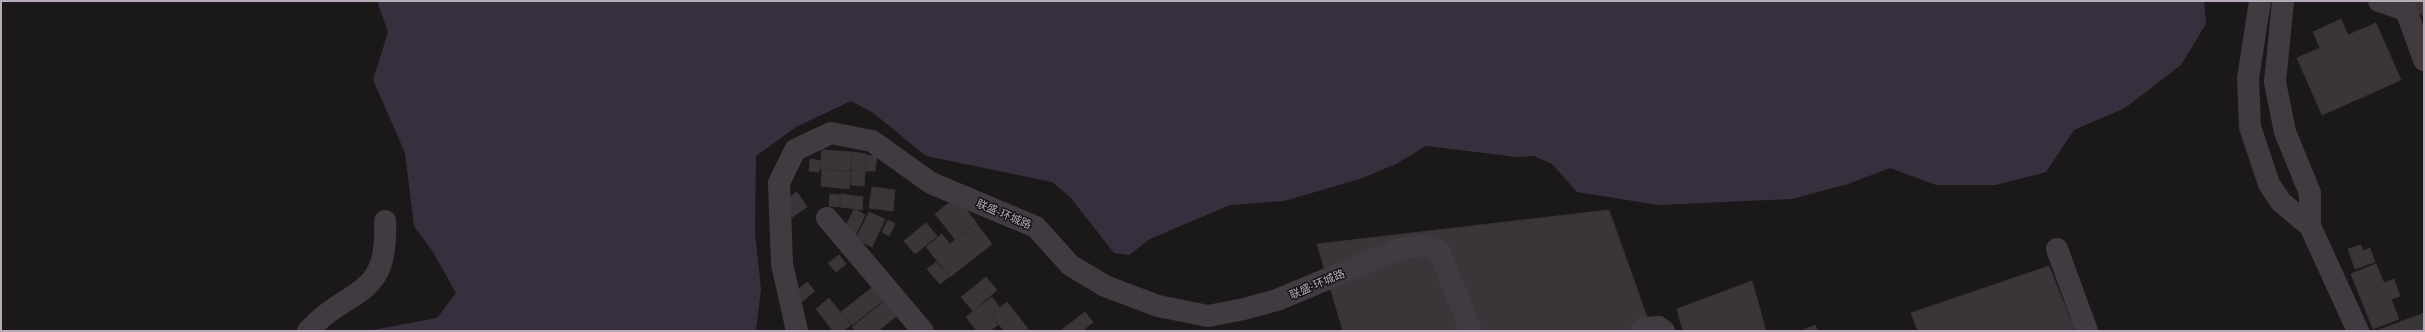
<svg xmlns="http://www.w3.org/2000/svg" width="2425" height="332" viewBox="0 0 2425 332" font-family="Arial,'Noto Sans SC',sans-serif">
<style>
.water{fill:#372e3e}
.building{fill:#393539;stroke:#363236}
.lines{fill:none;stroke-linecap:round;stroke-linejoin:round}
.minor{stroke:#413b41;stroke-width:22}
.labels{text-anchor:middle;dominant-baseline:central;stroke-width:3;stroke-linejoin:round;paint-order:stroke}
.street-label{font-size:11px;fill:#b7abba;stroke:#161315}
</style>
<rect width="100%" height="100%" fill="#1b181a"/>
<!-- water -->
<path class="water" d="M 377,1 L 2204,1 L 2206,24 L 2181,65 L 2125,108 L 2074,130 L 2046,172 L 1996,185 L 1936,185 L 1890,168 L 1848,184 L 1792,199 L 1658,205 L 1577,192 L 1552,164 L 1534,156 L 1517,157 L 1426,146 L 1396,164 L 1360,179 L 1284,201 L 1230,205 L 1150,239 L 1129,255 L 1114,253 L 1070,197 L 1052,182 L 926,156 L 872,112 L 851,101 L 796,127 L 756,156 L 755,232 L 761,289 L 756,331 L 367,331 L 437,318 L 456,293 L 433,252 L 414,226 L 405,153 L 373,80 L 388,32 Z"/>
<!-- building -->
<path class="building" d="M 2391,1 L 2424,1 L 2424,16 Z
M 2341,19 L 2348,35 L 2376,23 L 2401,80 L 2322,115 L 2297,58 L 2320,48 L 2313,32 Z
M 822,150 L 852,152 L 850,171 L 820,169 Z
M 853,152 L 866,154 L 865,171 L 851,169 Z
M 867,155 L 877,156 L 875,171 L 865,171 Z
M 810,159 L 820,161 L 819,172 L 809,171 Z
M 822,170 L 851,172 L 849,189 L 821,186 Z
M 852,170 L 865,171 L 864,186 L 851,185 Z
M 872,187 L 895,190 L 893,211 L 869,208 Z
M 797,192 L 807,207 L 788,220 L 778,205 Z
M 830,194 L 840,195 L 839,207 L 829,206 Z
M 841,194 L 863,197 L 862,210 L 840,207 Z
M 956,197 L 976,222 L 955,239 L 935,214 Z
M 854,209 L 865,215 L 855,237 L 843,232 Z
M 1609,210 L 1652,331 L 1343,331 L 1317,244 Z
M 869,212 L 885,219 L 872,247 L 856,239 Z
M 888,220 L 895,224 L 889,236 L 882,232 Z
M 926,223 L 937,236 L 915,254 L 904,241 Z
M 976,223 L 992,244 L 950,277 L 926,247 L 942,234 L 950,244 Z
M 2361,245 L 2363,251 L 2370,248 L 2375,262 L 2355,269 L 2348,249 Z
M 839,255 L 846,264 L 836,272 L 828,263 Z
M 936,262 L 949,277 L 940,284 L 927,269 Z
M 2376,264 L 2384,283 L 2394,279 L 2400,296 L 2391,299 L 2399,319 L 2373,329 L 2351,274 Z
M 2049,266 L 2075,331 L 1918,331 L 1911,313 Z
M 986,277 L 997,290 L 973,311 L 961,297 Z
M 1752,281 L 1766,331 L 1683,331 L 1677,309 Z
M 807,282 L 815,291 L 792,310 L 785,300 Z
M 874,286 L 884,300 L 852,325 L 841,312 Z
M 1965,295 L 1969,307 L 1958,311 L 1953,299 Z
M 992,297 L 1000,308 L 990,315 L 998,325 L 989,331 L 977,331 L 966,317 Z
M 829,298 L 851,325 L 843,331 L 833,331 L 816,309 Z
M 886,300 L 898,315 L 878,331 L 855,331 L 852,327 Z
M 1007,302 L 1029,330 L 1028,331 L 1004,331 L 991,315 Z
M 1968,309 L 1976,331 L 1938,331 L 1934,322 Z
M 1085,312 L 1093,322 L 1082,331 L 1060,331 Z
M 2424,313 L 2424,331 L 2376,331 Z
M 1815,325 L 1818,331 L 1801,331 Z"/>
<g class="lines">
<!-- minor -->
<path class="minor" d="M 2260,1 L 2248,78 L 2250,127 L 2269,184 L 2281,202 L 2310,226
M 2283,1 L 2275,82 L 2285,132 L 2310,193 L 2310,226 L 2358,331
M 2379,1 L 2406,10 L 2424,60
M 827,218 L 923,331
M 2057,249 L 2087,331
M 308,331 C 349,286 389,300 385,221
M 797,331 L 782,264 L 779,183 L 795,150 L 831,133 L 872,141 L 931,183 L 1036,227 L 1070,265 L 1105,286 L 1158,306 L 1208,316 L 1244,309 L 1277,300 L 1399,249 L 1422,245 L 1439,251 L 1471,331
M 1641,331 L 1645,328 L 1659,327 L 1664,331"/>
</g>
<g class="labels">
<!-- street labels -->
<g class="street-label">
<text transform="translate(1004 214) rotate(23)">联盛-环城路</text>
<text transform="translate(1317 284) rotate(-23)">联盛-环城路</text>
</g>
</g>
<!-- border -->
<rect width="2425" height="332" fill="none" stroke="#b7abba" stroke-width="4"/>
</svg>
